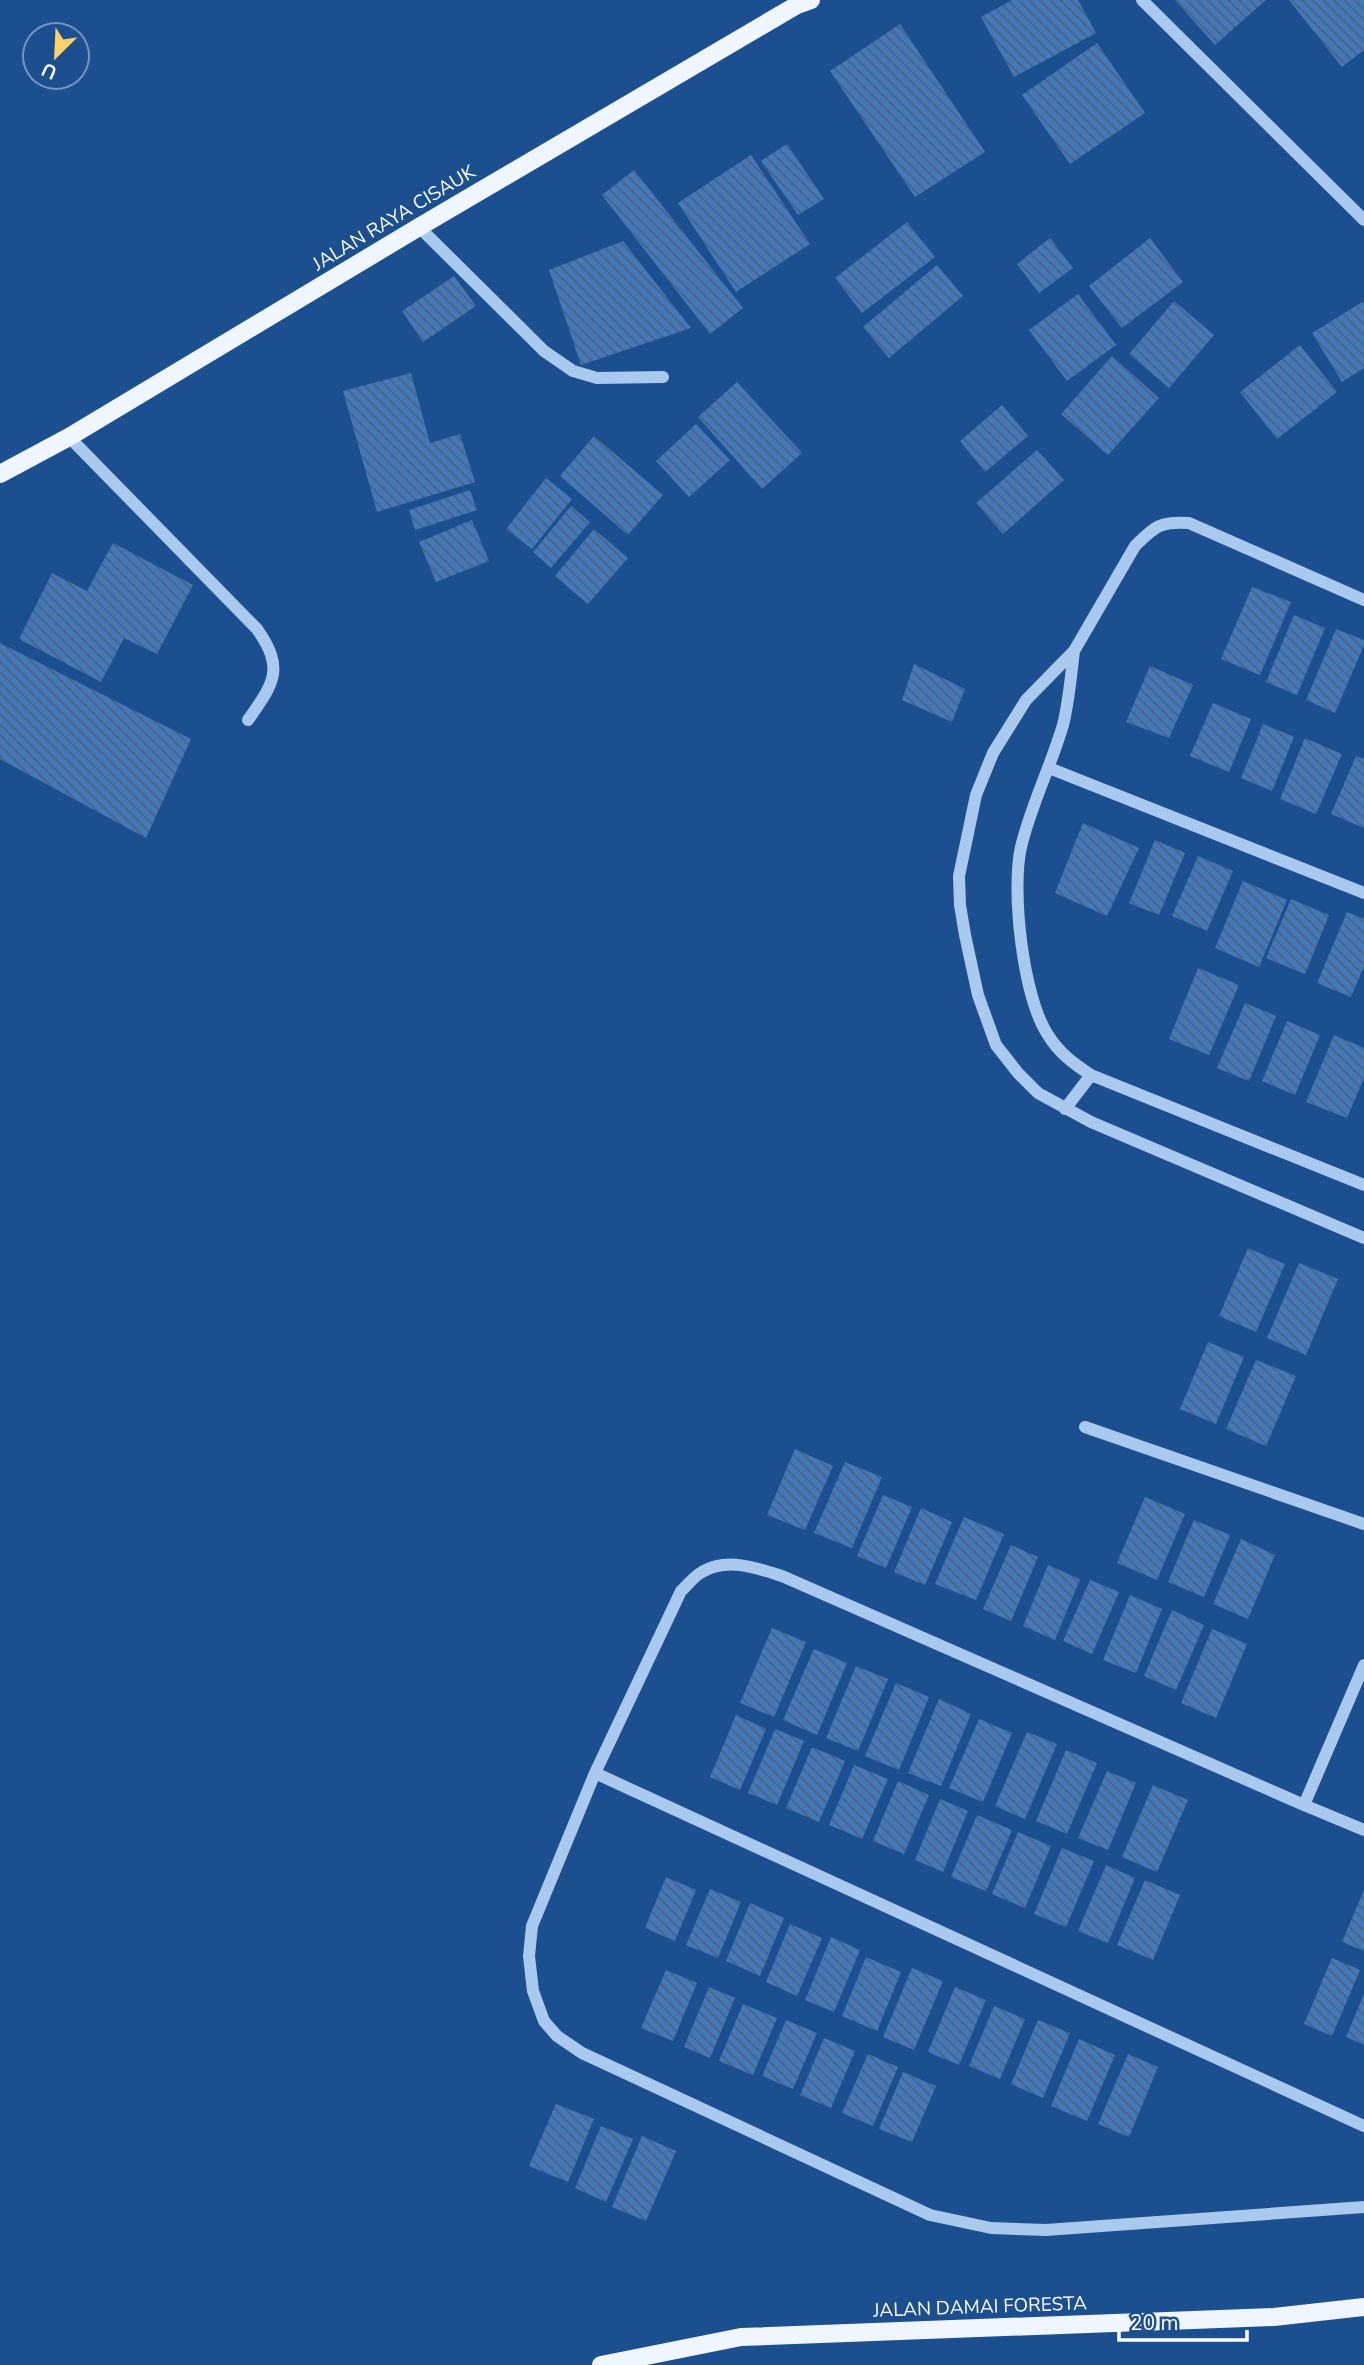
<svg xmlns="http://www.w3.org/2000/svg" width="1364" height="2365" viewBox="0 0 1364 2365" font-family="'Nunito Sans',sans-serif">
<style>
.building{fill:url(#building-back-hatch)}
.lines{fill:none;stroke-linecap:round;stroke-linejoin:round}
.minor{stroke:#a9c9ee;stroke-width:12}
.major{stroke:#f0f6ff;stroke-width:18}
.labels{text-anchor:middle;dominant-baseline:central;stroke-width:6;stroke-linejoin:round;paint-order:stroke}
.street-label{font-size:19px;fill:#fff;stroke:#1b4f8f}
</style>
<defs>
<pattern id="building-back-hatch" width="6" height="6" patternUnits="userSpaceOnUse" patternTransform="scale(1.75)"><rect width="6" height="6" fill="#4478b7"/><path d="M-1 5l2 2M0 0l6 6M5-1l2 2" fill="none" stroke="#486282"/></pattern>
</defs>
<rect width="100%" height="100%" fill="#1b4f8f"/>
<!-- building -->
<path class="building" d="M 1012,0 L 1078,0 L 1096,33 L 1014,77 L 981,17 Z
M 1175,0 L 1266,0 L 1215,45 Z
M 1289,0 L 1364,0 L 1364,50 L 1342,67 Z
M 900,24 L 985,152 L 915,197 L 830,71 Z
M 1097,43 L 1145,113 L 1070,164 L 1022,95 Z
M 787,144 L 824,199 L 798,215 L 761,161 Z
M 751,155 L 810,244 L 736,292 L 678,203 Z
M 634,170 L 743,308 L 710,334 L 602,195 Z
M 907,222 L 935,257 L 862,313 L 835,278 Z
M 1050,238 L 1073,268 L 1039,293 L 1017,264 Z
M 1150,238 L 1183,282 L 1122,328 L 1089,286 Z
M 623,241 L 691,328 L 581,365 L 549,270 Z
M 937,265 L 963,296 L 889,358 L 863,327 Z
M 454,276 L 476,306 L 423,342 L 402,311 Z
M 1078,294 L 1116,345 L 1067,381 L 1029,330 Z
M 1174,301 L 1214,335 L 1169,388 L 1129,354 Z
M 1364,301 L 1364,368 L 1342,382 L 1312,333 Z
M 1300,345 L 1337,392 L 1277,439 L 1240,392 Z
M 1112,356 L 1159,398 L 1108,455 L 1061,414 Z
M 411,373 L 430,443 L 460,434 L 475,482 L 377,512 L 343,391 Z
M 737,382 L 802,453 L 762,489 L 698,417 Z
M 1002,405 L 1028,436 L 985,472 L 960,441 Z
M 696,424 L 730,460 L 689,497 L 656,461 Z
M 594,436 L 663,495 L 628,535 L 560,476 Z
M 1037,450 L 1064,480 L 1003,534 L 976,503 Z
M 546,478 L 572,499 L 532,549 L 506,529 Z
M 470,490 L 477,510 L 415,530 L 409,510 Z
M 571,506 L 590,522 L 551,568 L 533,552 Z
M 472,520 L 489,561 L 436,582 L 419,542 Z
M 594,529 L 628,558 L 588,604 L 555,576 Z
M 113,543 L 193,585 L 157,654 L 124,638 L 101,682 L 19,639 L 52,573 L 87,591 Z
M 1252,587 L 1291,602 L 1260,675 L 1221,659 Z
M 1294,615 L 1325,628 L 1297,695 L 1266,682 Z
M 1336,629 L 1364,640 L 1364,645 L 1335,713 L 1306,700 Z
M 0,643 L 191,739 L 146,838 L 0,759 Z
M 914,664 L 965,689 L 952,722 L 902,700 Z
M 1150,666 L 1193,685 L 1169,738 L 1126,722 Z
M 1213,703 L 1251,719 L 1229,772 L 1190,756 Z
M 1263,724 L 1294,737 L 1272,791 L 1241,778 Z
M 1305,738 L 1342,754 L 1316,814 L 1280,799 Z
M 1356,756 L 1364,759 L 1364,828 L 1331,814 Z
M 1083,823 L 1139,848 L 1107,916 L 1055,893 Z
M 1155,840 L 1185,853 L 1159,915 L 1129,903 Z
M 1198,856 L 1233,871 L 1207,931 L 1172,916 Z
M 1243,881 L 1287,900 L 1259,967 L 1215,948 Z
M 1291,899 L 1329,915 L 1305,974 L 1266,958 Z
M 1347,912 L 1364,919 L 1364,966 L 1351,997 L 1317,983 Z
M 1198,968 L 1239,985 L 1209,1055 L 1169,1039 Z
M 1245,1003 L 1276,1016 L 1249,1081 L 1217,1068 Z
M 1287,1021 L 1320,1035 L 1295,1095 L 1262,1081 Z
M 1334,1035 L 1364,1048 L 1364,1078 L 1347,1118 L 1306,1102 Z
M 1248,1248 L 1285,1264 L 1256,1332 L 1219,1316 Z
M 1299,1263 L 1338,1279 L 1306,1355 L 1267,1338 Z
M 1208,1342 L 1244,1357 L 1216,1424 L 1180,1409 Z
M 1256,1360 L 1296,1376 L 1266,1446 L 1226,1429 Z
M 795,1449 L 833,1466 L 805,1530 L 767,1515 Z
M 845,1462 L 882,1477 L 852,1548 L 814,1533 Z
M 883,1495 L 912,1507 L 886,1568 L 857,1556 Z
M 1145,1497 L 1185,1514 L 1157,1580 L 1117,1563 Z
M 921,1508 L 952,1522 L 925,1585 L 894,1572 Z
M 964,1517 L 1004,1534 L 976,1600 L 935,1584 Z
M 1194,1520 L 1230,1535 L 1204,1597 L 1168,1582 Z
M 1241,1539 L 1275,1555 L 1248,1619 L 1213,1604 Z
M 1011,1545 L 1038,1557 L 1011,1621 L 983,1609 Z
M 1048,1565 L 1080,1579 L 1055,1640 L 1023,1626 Z
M 1090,1580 L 1119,1592 L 1092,1654 L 1063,1641 Z
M 1130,1595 L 1162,1609 L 1136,1673 L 1103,1660 Z
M 1172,1610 L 1204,1625 L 1176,1690 L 1144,1676 Z
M 772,1628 L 806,1642 L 774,1717 L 740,1703 Z
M 1212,1629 L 1247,1644 L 1216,1718 L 1181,1703 Z
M 814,1649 L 847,1663 L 817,1735 L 783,1720 Z
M 856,1666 L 888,1679 L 858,1751 L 826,1738 Z
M 896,1683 L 929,1697 L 899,1770 L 865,1756 Z
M 939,1699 L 971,1714 L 941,1786 L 908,1773 Z
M 736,1715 L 766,1729 L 740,1790 L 710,1777 Z
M 979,1719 L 1012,1733 L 983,1802 L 949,1788 Z
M 775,1729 L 804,1741 L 777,1805 L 748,1793 Z
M 1027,1732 L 1057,1744 L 1025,1819 L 995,1806 Z
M 812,1747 L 845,1761 L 819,1822 L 786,1808 Z
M 1066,1750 L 1097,1763 L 1067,1834 L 1036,1821 Z
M 854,1765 L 888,1779 L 862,1839 L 829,1825 Z
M 1107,1771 L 1136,1783 L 1108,1850 L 1078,1838 Z
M 898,1781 L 929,1795 L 904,1854 L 873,1841 Z
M 1153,1785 L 1188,1800 L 1157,1872 L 1122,1857 Z
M 940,1799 L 968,1811 L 943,1872 L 915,1860 Z
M 977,1815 L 1012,1830 L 986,1891 L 951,1877 Z
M 1018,1832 L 1051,1846 L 1025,1908 L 992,1894 Z
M 1062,1848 L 1094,1861 L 1066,1927 L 1034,1914 Z
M 1106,1865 L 1135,1878 L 1108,1943 L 1078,1931 Z
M 666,1877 L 696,1890 L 675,1941 L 645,1928 Z
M 1145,1880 L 1180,1895 L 1153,1960 L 1117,1945 Z
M 710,1889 L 741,1902 L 718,1958 L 686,1945 Z
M 1364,1890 L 1364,1951 L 1342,1942 Z
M 750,1903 L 784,1918 L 760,1976 L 726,1961 Z
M 790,1924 L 822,1938 L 797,1996 L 766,1982 Z
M 831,1937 L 860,1950 L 834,2012 L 805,2000 Z
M 866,1957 L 901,1972 L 877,2031 L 842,2016 Z
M 1332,1958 L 1360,1970 L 1332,2036 L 1304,2024 Z
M 912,1968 L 943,1981 L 914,2050 L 883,2037 Z
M 666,1970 L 697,1983 L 673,2041 L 641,2028 Z
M 709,1987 L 735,1998 L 710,2058 L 684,2047 Z
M 955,1987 L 986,2000 L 959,2065 L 928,2052 Z
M 1364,1994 L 1364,2045 L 1346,2037 Z
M 743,2004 L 777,2018 L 753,2075 L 719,2061 Z
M 994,2006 L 1025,2019 L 1000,2079 L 969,2066 Z
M 786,2020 L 817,2033 L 793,2089 L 762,2076 Z
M 1038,2020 L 1070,2033 L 1043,2098 L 1011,2084 Z
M 824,2038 L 855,2051 L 831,2108 L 800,2095 Z
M 1079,2039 L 1115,2055 L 1087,2121 L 1051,2106 Z
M 868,2054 L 898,2067 L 873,2126 L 842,2113 Z
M 1128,2054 L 1158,2067 L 1129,2137 L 1098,2124 Z
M 903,2072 L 936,2086 L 912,2142 L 879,2129 Z
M 556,2104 L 594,2119 L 568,2182 L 529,2166 Z
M 601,2126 L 633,2139 L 606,2202 L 575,2188 Z
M 642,2136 L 676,2151 L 646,2221 L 612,2207 Z"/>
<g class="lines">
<!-- minor -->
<path class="minor" d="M 1142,0 L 1364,220
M 419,227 L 544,351 L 573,371 L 597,378 L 663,377
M 69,437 L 257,629 C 285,669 274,683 248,720
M 1364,600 L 1189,523 C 1161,521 1155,526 1135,546 L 1074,651 L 1026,700 L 993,753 L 976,795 L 959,876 L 960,905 L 965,935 L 978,995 L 996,1045 L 1018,1073 L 1038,1093 L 1091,1122 L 1364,1238
M 1074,651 C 1071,675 1069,701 1063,725 C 1051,766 1031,805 1021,847 C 1011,891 1023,997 1048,1035 C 1059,1053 1074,1064 1091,1075 L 1364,1185
M 1049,768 L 1364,893
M 1065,1109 L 1091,1075
M 1085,1427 L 1364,1524
M 1364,1665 L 1304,1805 L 782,1576 C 757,1568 727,1557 702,1572 C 694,1576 688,1585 681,1591 L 595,1773 L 532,1926 L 529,1956 L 533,1991 L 544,2021 L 557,2036 L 582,2053 L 930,2215 L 991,2228 L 1046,2230 L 1364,2207
M 595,1773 L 1364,2126
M 1304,1805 L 1364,1830"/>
<!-- major -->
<path class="major" d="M 0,474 L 69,437 L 419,227 L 797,5 L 811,0
M 601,2365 L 741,2337 L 1274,2317 L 1364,2307"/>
</g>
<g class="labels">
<!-- street labels -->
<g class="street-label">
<text transform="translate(394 218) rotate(-31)">JALAN RAYA CISAUK</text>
<text transform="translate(980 2307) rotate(-2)">JALAN DAMAI FORESTA</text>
</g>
</g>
<!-- north arrow -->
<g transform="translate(56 56) rotate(204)"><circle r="33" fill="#1b4f8f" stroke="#7695bc" stroke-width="2"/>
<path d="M0-5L12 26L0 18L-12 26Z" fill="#ffd166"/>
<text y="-10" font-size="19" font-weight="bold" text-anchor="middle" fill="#ffffff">U</text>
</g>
<!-- scale -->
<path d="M1119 2330v10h128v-10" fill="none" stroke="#ffffff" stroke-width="3.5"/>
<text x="1130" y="2330" font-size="21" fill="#ffffff" stroke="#1b4f8f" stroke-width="5" paint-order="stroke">20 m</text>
</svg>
